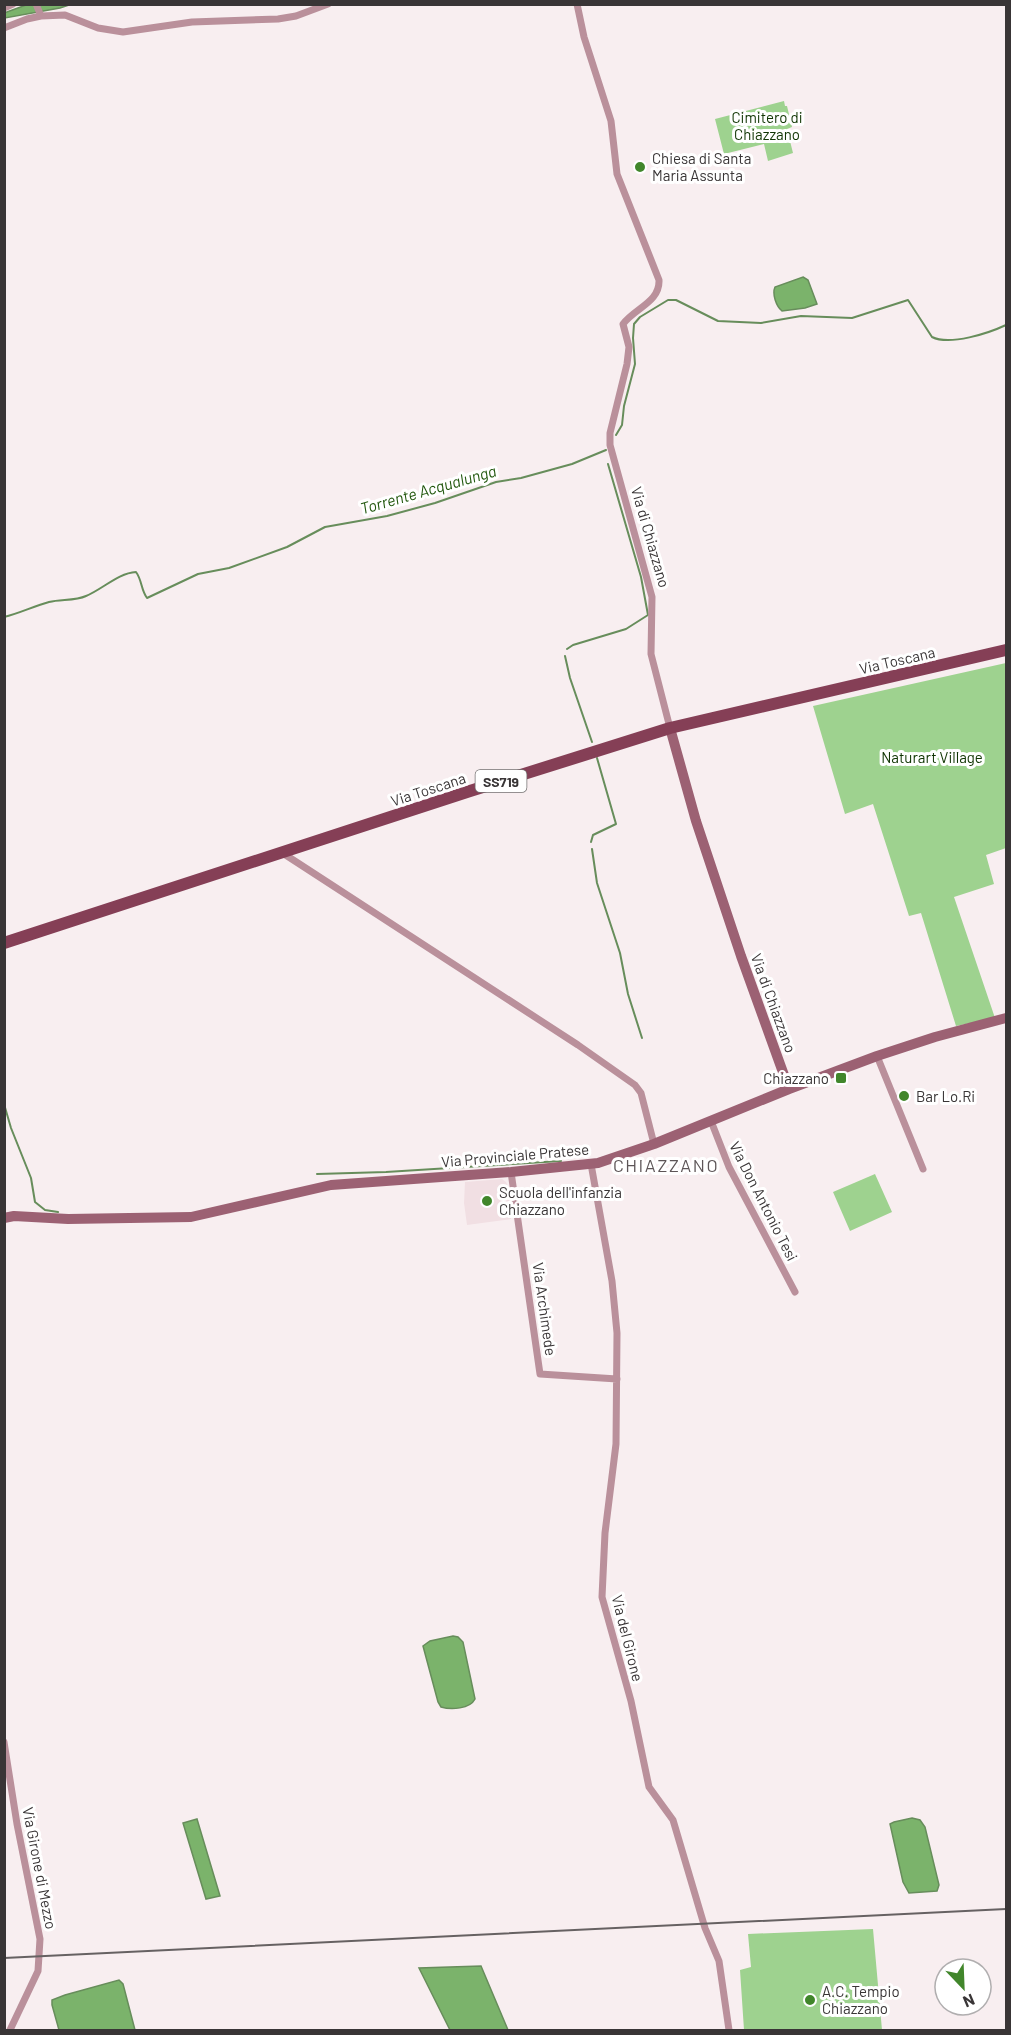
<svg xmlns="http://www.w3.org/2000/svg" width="1011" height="2035" viewBox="0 0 1011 2035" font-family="Barlow,sans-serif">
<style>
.built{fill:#f1dfe3}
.green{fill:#9ed28f}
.water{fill:#7bb36b;stroke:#678d5b;stroke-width:1.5}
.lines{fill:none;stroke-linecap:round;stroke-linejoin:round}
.stream{stroke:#678d5b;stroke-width:2}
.street{stroke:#ba909b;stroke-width:7}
.secondary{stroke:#9c6173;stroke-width:10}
.primary{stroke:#853f56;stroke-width:12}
.rail{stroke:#666162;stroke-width:2}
.poi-dot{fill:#41862b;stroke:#fff;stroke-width:2}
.labels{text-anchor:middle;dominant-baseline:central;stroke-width:6;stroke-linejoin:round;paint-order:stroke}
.shield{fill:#fff;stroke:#747272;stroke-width:1.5}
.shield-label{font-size:14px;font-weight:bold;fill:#393536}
.park-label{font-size:15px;fill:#0f3402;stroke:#fff}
.poi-label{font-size:15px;fill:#393536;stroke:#fff;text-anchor:start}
.street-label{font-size:15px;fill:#393536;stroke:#fff}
.water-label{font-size:16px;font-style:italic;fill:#21570d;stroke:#fff}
.quarter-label{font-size:18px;letter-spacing:1.5px;fill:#5d5557;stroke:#fff}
</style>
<rect width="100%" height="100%" fill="#f8eef0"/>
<!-- built -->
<path class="built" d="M 502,1179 L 506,1182 L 509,1188 L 511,1219 L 467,1225 L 464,1203 L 465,1182 Z"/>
<!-- green -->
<path class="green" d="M 784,101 L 785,106 L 787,106 L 792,127 L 787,129 L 793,153 L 768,161 L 764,144 L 724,154 L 715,119 Z
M 1006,663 L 1006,848 L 986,855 L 994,884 L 954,897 L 995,1018 L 956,1026 L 921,913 L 909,916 L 873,804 L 845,814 L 813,706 Z
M 875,1174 L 892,1212 L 850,1231 L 833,1192 Z
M 873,1929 L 882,2030 L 744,2030 L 740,1970 L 751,1967 L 748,1934 Z"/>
<!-- water -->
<path class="water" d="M 26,5 L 69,5 L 60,8 L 5,18 L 4,13 Z
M 803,277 L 808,280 L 817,304 L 805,308 L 782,311 C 776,306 772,294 775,287 Z
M 453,1636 L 458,1637 L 463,1642 L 475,1699 C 470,1709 451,1710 441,1707 L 438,1702 L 423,1646 L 430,1641 Z
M 912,1818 L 920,1820 L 925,1827 L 939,1885 L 937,1891 L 909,1893 L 903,1882 L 890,1824 L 894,1822 Z
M 197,1819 L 220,1896 L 206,1899 L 183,1823 Z
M 481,1966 L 508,2030 L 450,2030 L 419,1968 Z
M 119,1980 L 123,1984 L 135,2030 L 59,2030 L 52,2005 L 52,2000 L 65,1995 Z"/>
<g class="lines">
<!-- stream -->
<path class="stream" d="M 616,435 L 622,425 L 624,406 L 635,364 L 633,338 L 634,324 L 640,317 L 668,300 L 676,300 L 718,321 L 761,323 L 801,316 L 852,318 L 908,300 L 932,337 C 950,346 989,333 1006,325
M 4,617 C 20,613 34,606 49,602 C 61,599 75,601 86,596 C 103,589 118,573 136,572 C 142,580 141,590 147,598 L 198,574 L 229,568 L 287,547 L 325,527 L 387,516 L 435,503 L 496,482 L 521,478 L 572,464 L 606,450
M 567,649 L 573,645 L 626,629 L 648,615 L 641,577 L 608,464
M 565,656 L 570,678 L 592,742
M 591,842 L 593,835 L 616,824 L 597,758
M 592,849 L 597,883 L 620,953 L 628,994 L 642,1038
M 4,1104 L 11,1128 L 31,1178 L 35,1202 L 45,1210 L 58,1212
M 317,1174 L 386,1172 L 561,1161"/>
<!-- street -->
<path class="street" d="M 36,4 L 41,16 L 65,15 L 98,28 L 123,32 L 192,22 L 278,19 L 296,16 L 328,4
M 577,4 L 584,37 L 611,121 L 617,174 L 659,280 C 660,302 635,308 623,324 L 629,347 L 627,364 L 610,433 L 610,445 L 652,597 L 651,654 L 670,728
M 4,8 L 13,4
M 4,28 L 27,19 L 41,16
M 281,852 L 578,1045 L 635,1085 L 641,1093 L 654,1144
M 877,1056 L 923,1169
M 711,1121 L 729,1167 L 795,1292
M 591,1164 L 612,1281 L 617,1333 L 616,1444 L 605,1533 L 602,1597 L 631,1701 L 649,1787 L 673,1820 L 705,1928 L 719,1961 L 729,2030
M 511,1172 L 540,1374 L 617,1379
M 4,1742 L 17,1824 L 40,1939 L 38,1971 L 10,2030"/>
<!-- secondary -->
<path class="secondary" d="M 670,728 L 696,821 L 741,956 L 789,1089
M 4,1218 L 14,1216 L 68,1219 L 191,1217 L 331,1185 L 511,1172 L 598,1163 L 654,1144 L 789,1089 L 877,1056 L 935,1037 L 1006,1018"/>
<!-- primary -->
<path class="primary" d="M 4,943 L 470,791 L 670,728 L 1006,650"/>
<!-- rail -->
<path class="rail" d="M 4,1958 L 1006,1909"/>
</g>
<!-- markers -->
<g class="poi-dot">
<circle cx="640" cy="167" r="6"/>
<rect x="835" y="1072" width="12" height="12" rx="3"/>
<circle cx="904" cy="1096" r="6"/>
<circle cx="487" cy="1201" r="6"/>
<circle cx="810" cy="2000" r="6"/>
</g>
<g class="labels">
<!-- shield labels -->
<rect class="shield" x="475.5" y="770" width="51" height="22" rx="4.5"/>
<g class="shield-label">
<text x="501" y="781">SS719</text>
</g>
<!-- park labels -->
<g class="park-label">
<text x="767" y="117">Cimitero di<tspan x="767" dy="17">Chiazzano</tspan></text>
<text x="932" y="757">Naturart Village</text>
</g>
<!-- poi labels -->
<g class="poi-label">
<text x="652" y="158">Chiesa di Santa<tspan x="652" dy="17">Maria Assunta</tspan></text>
<text x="829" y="1078" text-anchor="end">Chiazzano</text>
<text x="916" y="1096">Bar Lo.Ri</text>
<text x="499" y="1192">Scuola dell'infanzia<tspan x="499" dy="17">Chiazzano</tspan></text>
<text x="822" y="1991">A.C. Tempio<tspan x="822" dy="17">Chiazzano</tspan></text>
</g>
<!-- street labels -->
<g class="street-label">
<text transform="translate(651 537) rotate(74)">Via di Chiazzano</text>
<text transform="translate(897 660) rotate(-13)">Via Toscana</text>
<text transform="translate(428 789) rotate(-18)">Via Toscana</text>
<text transform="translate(774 1003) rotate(70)">Via di Chiazzano</text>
<text transform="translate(515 1155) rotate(-5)">Via Provinciale Pratese</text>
<text transform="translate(764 1201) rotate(63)">Via Don Antonio Tesi</text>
<text transform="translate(545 1309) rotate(82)">Via Archimede</text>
<text transform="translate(628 1638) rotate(76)">Via del Girone</text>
<text transform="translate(40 1868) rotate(79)">Via Girone di Mezzo</text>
</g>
<!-- water labels -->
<g class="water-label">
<text transform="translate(428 489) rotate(-16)">Torrente Acqualunga</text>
</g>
<!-- quarter labels -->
<g class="quarter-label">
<text x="666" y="1165">CHIAZZANO</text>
</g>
</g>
<!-- border -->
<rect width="1011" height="2035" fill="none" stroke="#393536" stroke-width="12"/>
<!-- north arrow -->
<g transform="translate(963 1987) rotate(157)"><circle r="28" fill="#ffffff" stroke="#b0aeaf" stroke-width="1.5"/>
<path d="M0-4.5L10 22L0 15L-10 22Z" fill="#41862b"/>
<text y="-9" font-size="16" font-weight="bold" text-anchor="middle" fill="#393536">N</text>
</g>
</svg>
